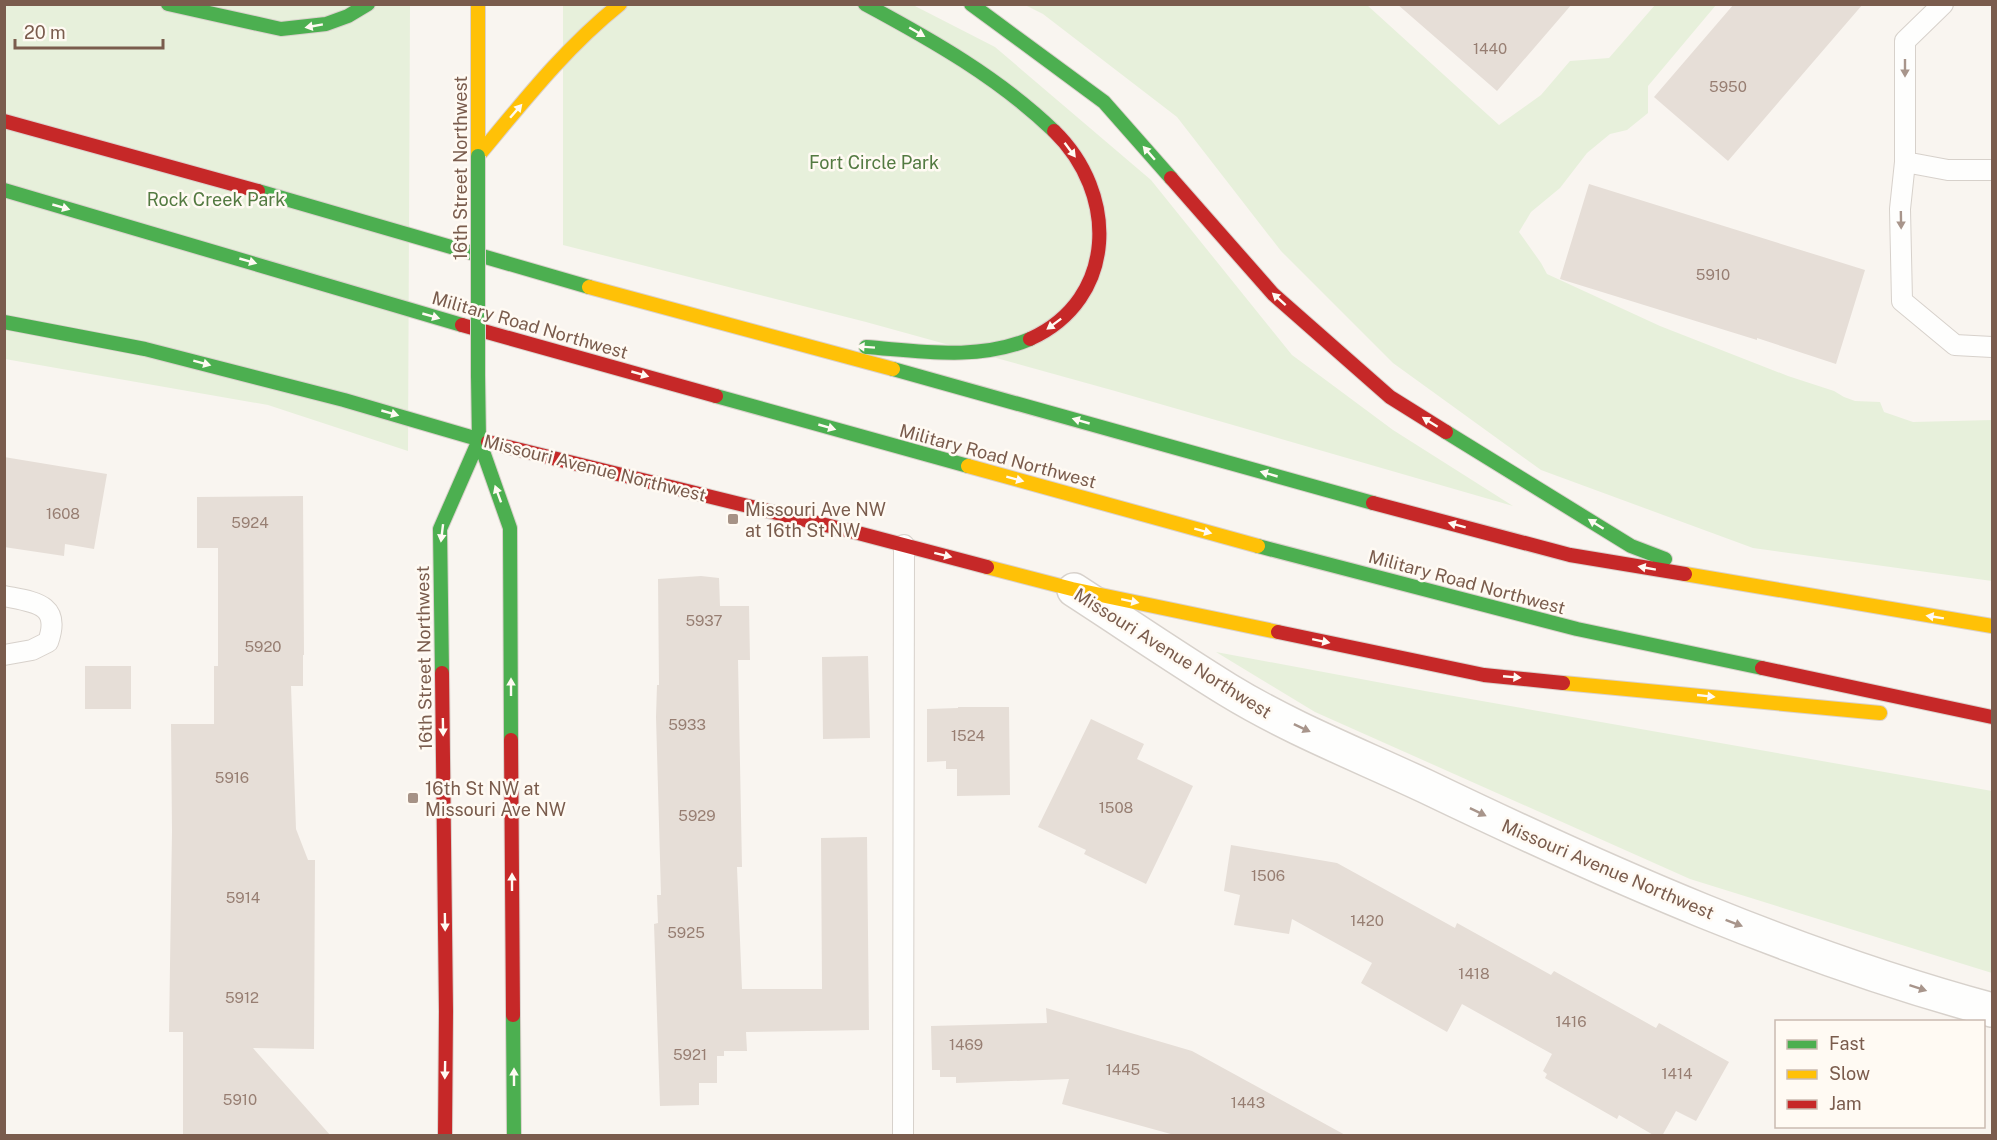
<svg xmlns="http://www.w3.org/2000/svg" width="1997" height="1140" viewBox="0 0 1997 1140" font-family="'Public Sans',sans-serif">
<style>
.green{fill:#e7f0db}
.building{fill:#e6ded7}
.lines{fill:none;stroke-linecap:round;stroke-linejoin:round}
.lane-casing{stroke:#d7d1cb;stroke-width:22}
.street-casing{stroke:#d7d1cb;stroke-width:36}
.fast-casing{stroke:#dad1cc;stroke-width:16}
.slow-casing{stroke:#dad1cc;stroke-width:16}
.jam-casing{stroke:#dad1cc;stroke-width:16}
.lane{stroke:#fefefd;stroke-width:20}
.street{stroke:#fefefd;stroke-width:33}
.fast{stroke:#4caf50;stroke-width:14}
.slow{stroke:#ffc107;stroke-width:14}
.jam{stroke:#c62828;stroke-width:14}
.fast-bridge-casing{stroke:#dad1cc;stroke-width:16;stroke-linecap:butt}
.fast-bridge{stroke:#4caf50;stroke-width:14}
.oneway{fill:#fffaf3}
.oneway2{fill:#a8958b}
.poi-dot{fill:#a69286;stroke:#fffaf3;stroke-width:2}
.labels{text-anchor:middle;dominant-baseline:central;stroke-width:5;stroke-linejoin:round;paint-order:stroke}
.number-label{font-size:15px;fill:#977e72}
.park-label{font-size:18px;fill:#537a41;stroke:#fffaf3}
.street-label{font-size:18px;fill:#7a5c4d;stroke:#fffaf3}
.poi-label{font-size:18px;fill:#7a5c4d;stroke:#fffaf3;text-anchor:start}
</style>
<rect width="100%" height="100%" fill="#f9f5f0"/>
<!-- green -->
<path class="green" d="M 4,5 L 410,5 L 408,451 L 268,405 L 5,359 Z
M 563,5 L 913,5 L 995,47 L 1151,180 L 1292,355 L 1393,430 L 1513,506 L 1115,391 L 866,322 L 563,245 Z
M 1025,5 L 1367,5 L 1499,125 L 1541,95 L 1570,61 L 1609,58 L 1655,5 L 1716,5 L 1648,86 L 1648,113 L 1627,130 L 1610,134 L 1587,153 L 1560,188 L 1531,212 L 1519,232 L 1541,263 L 1547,274 L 1660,326 L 1788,376 L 1834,391 L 1844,397 L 1855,401 L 1880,402 L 1884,412 L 1913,422 L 1992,420 L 1992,581 L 1753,548 L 1541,470 L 1393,363 L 1281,251 L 1177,117 L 1043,14 Z
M 1216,652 L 1425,691 L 1992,791 L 1992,973 L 1690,879 L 1315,712 Z"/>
<!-- building -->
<path class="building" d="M 1397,4 L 1572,4 L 1497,91 Z
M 1734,4 L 1863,4 L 1728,161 L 1654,97 Z
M 1589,184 L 1865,270 L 1836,364 L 1757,338 L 1757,340 L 1560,279 Z
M 4,457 L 107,474 L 94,549 L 65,544 L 64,556 L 4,547 Z
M 303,496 L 304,655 L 303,655 L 303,686 L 291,686 L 296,829 L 308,860 L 315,860 L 314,1049 L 253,1048 L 331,1136 L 183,1136 L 183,1032 L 169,1032 L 172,831 L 171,724 L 214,724 L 214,666 L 218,666 L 218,548 L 197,548 L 197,497 Z
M 701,576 L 719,578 L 720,606 L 749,606 L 750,660 L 738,660 L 742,867 L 737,867 L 742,989 L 822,989 L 821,838 L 867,837 L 869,1030 L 746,1032 L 747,1051 L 724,1051 L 724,1056 L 717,1056 L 717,1083 L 699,1083 L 699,1105 L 660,1106 L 654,924 L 658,923 L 657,895 L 661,895 L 656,717 L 657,685 L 659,685 L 658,579 Z
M 868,656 L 870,738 L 823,739 L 822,657 Z
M 85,666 L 131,666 L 131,709 L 85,709 Z
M 958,707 L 1009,707 L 1010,795 L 957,796 L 957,769 L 946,769 L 946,761 L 927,762 L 927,709 L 958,708 Z
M 1091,719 L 1144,744 L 1137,759 L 1193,786 L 1146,884 L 1084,854 L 1086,850 L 1038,827 Z
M 1231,845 L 1337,863 L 1455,928 L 1457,923 L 1551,975 L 1554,971 L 1656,1028 L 1659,1023 L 1729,1062 L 1696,1121 L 1676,1111 L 1662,1136 L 1655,1136 L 1619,1115 L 1617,1119 L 1545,1078 L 1547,1074 L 1543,1071 L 1552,1054 L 1462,1004 L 1447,1032 L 1361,983 L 1372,963 L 1292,919 L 1289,934 L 1234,925 L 1240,895 L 1224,891 Z
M 1046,1008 L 1192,1051 L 1347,1136 L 1178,1136 L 1062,1104 L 1069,1079 L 956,1083 L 956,1077 L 940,1077 L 940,1070 L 932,1070 L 931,1026 L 1047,1023 Z"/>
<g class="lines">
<defs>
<path id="lane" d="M 1943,4 L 1905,41 L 1905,162 L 1948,170 L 1992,170
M 1905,162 L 1900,209 L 1902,301 L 1955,345 L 1992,347
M 4,596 C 33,602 62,603 48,642 L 32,650 L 4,655
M 903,1136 L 904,545"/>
<path id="street" d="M 1074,590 C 1125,623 1176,658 1228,690 C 1290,728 1359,755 1425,786 C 1608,874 1796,957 1992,1010"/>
<path id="fast" d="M 168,4 L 281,29 L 326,24 L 348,16 L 368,4
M 865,4 C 932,40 999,78 1054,131
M 971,4 L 1104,102 L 1171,178
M 4,190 L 462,325
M 258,191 L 589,287
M 4,322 L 145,349 L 344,400 L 488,442
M 866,347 C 920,351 978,361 1030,339
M 893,369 L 1373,503
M 478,375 L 479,440 L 510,528 L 511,740
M 716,396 L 968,466
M 1446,432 L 1631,546 L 1665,559
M 1258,546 L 1577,629 L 1762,668
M 442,673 L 440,529 L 479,440
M 513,1015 L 514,1136"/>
<path id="slow" d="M 478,4 L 478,156
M 478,156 C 523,102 565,48 620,4
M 589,287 L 893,369
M 968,466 L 1258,546
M 987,567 L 1072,589 L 1278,632
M 1685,574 L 1992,626
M 1563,683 L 1880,713"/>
<path id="jam" d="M 4,121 L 258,191
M 1171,178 L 1273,294 L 1390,397 L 1446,432
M 462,325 L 716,396
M 1030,339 C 1118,299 1118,193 1054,131
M 488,442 L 858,533 L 987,567
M 1373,503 L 1570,555 L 1685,574
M 1278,632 L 1484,675 L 1563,683
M 1762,668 L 1992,717
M 442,673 L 446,1011 L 445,1136
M 511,740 L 513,1015"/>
</defs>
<!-- lane casing -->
<use href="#lane" class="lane-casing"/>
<!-- street casing -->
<use href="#street" class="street-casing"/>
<!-- fast casing -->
<use href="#fast" class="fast-casing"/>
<!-- slow casing -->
<use href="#slow" class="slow-casing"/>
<!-- jam casing -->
<use href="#jam" class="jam-casing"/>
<!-- lane -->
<use href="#lane" class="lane"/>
<!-- street -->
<use href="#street" class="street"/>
<!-- fast -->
<use href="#fast" class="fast"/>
<!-- slow -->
<use href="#slow" class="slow"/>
<!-- jam -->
<use href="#jam" class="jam"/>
<defs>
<path id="fast-bridge" d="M 478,156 L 478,375"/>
</defs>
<!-- fast-bridge casing -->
<use href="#fast-bridge" class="fast-bridge-casing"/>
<!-- fast-bridge -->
<use href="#fast-bridge" class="fast-bridge"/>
</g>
<!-- one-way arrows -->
<defs><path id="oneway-solid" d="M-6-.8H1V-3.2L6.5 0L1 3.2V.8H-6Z" transform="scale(1.5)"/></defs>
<g class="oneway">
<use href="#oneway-solid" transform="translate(314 26) rotate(170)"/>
<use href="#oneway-solid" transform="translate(917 32) rotate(30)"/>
<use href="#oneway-solid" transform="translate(516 111) rotate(-49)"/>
<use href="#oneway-solid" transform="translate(1070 150) rotate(53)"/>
<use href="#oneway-solid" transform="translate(1149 153) rotate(-131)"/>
<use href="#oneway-solid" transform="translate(61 207) rotate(16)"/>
<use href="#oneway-solid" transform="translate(248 261) rotate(16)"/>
<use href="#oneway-solid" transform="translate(1279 299) rotate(-138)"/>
<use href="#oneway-solid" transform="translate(431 316) rotate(16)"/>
<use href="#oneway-solid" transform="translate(1054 324) rotate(143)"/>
<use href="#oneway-solid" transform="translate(866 347) rotate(-176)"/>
<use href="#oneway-solid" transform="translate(202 363) rotate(15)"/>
<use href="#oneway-solid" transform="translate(640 374) rotate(16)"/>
<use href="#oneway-solid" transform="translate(390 413) rotate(16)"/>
<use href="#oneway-solid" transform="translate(1081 421) rotate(-164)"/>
<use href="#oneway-solid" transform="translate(1430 422) rotate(-148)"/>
<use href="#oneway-solid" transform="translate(827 427) rotate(16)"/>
<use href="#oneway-solid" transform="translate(1269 474) rotate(-164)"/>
<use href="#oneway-solid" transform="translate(1015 479) rotate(15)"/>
<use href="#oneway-solid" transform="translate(498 494) rotate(-110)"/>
<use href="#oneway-solid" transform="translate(1596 524) rotate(-148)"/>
<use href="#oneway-solid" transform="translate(1457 525) rotate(-165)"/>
<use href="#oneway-solid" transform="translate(1203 531) rotate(15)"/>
<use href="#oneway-solid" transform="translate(442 533) rotate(97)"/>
<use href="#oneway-solid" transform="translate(943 555) rotate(14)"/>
<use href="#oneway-solid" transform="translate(1647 568) rotate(-170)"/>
<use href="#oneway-solid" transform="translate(1130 601) rotate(12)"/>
<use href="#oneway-solid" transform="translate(1935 617) rotate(-171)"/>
<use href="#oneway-solid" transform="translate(1321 641) rotate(12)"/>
<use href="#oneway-solid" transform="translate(1512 677) rotate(5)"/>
<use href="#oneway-solid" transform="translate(511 687) rotate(-90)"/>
<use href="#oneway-solid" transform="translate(1706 696) rotate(6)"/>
<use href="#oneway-solid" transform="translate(443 727) rotate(89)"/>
<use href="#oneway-solid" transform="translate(512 882) rotate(-90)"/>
<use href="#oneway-solid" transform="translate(445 922) rotate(89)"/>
<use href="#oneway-solid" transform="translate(445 1070) rotate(91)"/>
<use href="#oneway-solid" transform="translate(514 1077) rotate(-90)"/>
</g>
<g class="oneway2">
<use href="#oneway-solid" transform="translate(1905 68) rotate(90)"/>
<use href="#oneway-solid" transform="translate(1901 220) rotate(89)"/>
<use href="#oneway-solid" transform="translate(1302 728) rotate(25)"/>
<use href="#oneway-solid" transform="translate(1478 812) rotate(26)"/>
<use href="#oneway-solid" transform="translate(1734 923) rotate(21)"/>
<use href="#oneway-solid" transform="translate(1918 988) rotate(18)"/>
</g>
<!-- markers -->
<g class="poi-dot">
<rect x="727" y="513" width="12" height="12" rx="3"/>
<rect x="407" y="792" width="12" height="12" rx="3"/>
</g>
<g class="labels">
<!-- number labels -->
<g class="number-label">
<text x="1490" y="48">1440</text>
<text x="1728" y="86">5950</text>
<text x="1713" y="274">5910</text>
<text x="63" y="513">1608</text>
<text x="250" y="522">5924</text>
<text x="704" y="620">5937</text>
<text x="263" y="646">5920</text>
<text x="687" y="724">5933</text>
<text x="968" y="735">1524</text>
<text x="232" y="777">5916</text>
<text x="1116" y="807">1508</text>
<text x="697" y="815">5929</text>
<text x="1268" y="875">1506</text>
<text x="243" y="897">5914</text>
<text x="1367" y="920">1420</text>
<text x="686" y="932">5925</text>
<text x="1474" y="973">1418</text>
<text x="242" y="997">5912</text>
<text x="1571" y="1021">1416</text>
<text x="966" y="1044">1469</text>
<text x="690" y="1054">5921</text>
<text x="1123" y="1069">1445</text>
<text x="1677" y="1073">1414</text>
<text x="240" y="1099">5910</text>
<text x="1248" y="1102">1443</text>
</g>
<!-- park labels -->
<g class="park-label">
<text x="874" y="162">Fort Circle Park</text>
<text x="216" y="199">Rock Creek Park</text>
</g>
<!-- street labels -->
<g class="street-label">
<text transform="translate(460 168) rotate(-90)">16th Street Northwest</text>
<text transform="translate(530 325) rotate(16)">Military Road Northwest</text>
<text transform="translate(998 456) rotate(15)">Military Road Northwest</text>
<text transform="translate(595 468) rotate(14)">Missouri Avenue Northwest</text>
<text transform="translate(1467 582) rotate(15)">Military Road Northwest</text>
<text transform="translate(1173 653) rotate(32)">Missouri Avenue Northwest</text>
<text transform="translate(424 658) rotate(-91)">16th Street Northwest</text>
<text transform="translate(1608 869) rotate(23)">Missouri Avenue Northwest</text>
</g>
<!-- poi labels -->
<g class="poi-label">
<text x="745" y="509">Missouri Ave NW<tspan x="745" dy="21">at 16th St NW</tspan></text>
<text x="425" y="788">16th St NW at<tspan x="425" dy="21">Missouri Ave NW</tspan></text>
</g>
</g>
<!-- border -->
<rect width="1997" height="1140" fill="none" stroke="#7a5c4d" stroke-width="12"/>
<!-- legend -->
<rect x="1775" y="1020" width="210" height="108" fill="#fffaf3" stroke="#cabbb1" stroke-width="1.5"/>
<rect x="1787" y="1040" width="30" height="9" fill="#4caf50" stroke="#cabbb1" stroke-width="1.5"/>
<text x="1829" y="1050" font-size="18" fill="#7a5c4d">Fast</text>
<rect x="1787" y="1070" width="30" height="9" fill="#ffc107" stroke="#cabbb1" stroke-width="1.5"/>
<text x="1829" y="1080" font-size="18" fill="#7a5c4d">Slow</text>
<rect x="1787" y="1100" width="30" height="9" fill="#c62828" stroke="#cabbb1" stroke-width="1.5"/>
<text x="1829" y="1110" font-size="18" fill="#7a5c4d">Jam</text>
<!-- scale -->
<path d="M15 39v9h148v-9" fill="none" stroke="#7a5c4d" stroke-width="3"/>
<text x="24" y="39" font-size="18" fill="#7a5c4d" stroke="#fffaf3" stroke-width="4.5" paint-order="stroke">20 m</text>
</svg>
